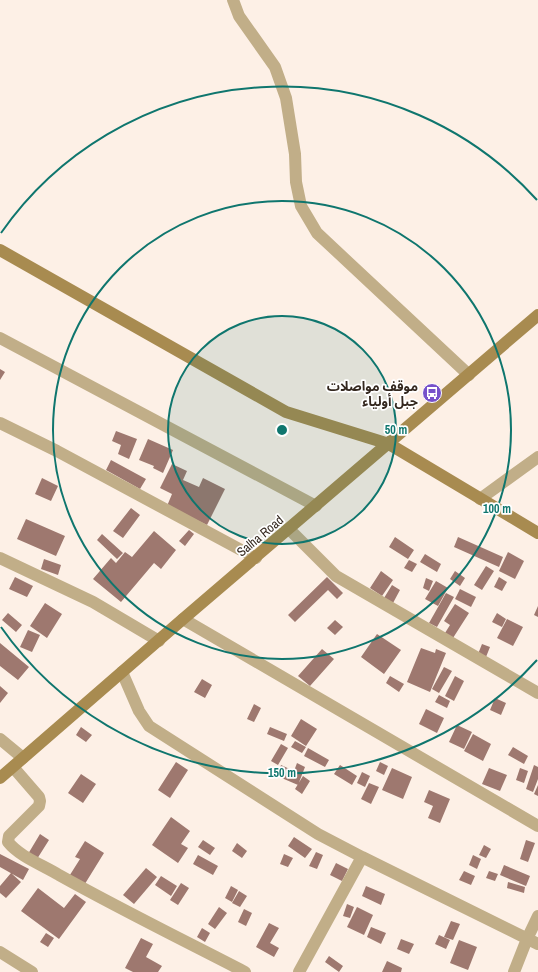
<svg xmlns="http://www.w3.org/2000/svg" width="538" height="972" viewBox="0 0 538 972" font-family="'Archivo Narrow','Noto Sans Arabic',sans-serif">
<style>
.building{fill:#9e786f}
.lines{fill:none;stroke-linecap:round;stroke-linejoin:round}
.street{stroke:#c1ae88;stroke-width:12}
.secondary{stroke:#a88b50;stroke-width:12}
.ring{fill:none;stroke:#0f766e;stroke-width:2}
.labels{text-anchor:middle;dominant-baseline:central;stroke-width:3.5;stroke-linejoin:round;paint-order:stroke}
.poi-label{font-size:13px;font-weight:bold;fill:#34281f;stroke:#fff;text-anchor:end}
.street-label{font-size:13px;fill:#34281f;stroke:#fff}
.centre{fill:#0f766e;stroke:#fff;stroke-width:2}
.ring-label{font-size:12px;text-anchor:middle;font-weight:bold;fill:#0f766e;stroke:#fff;stroke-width:3.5;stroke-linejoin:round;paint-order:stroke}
</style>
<rect width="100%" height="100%" fill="#fdf0e6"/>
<!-- building -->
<path class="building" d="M 0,369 L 5,372 L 0,380 Z
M 116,431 L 137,439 L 129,459 L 118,454 L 121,445 L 112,441 Z
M 148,439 L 173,450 L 163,473 L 153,468 L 154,466 L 139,460 Z
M 111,460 L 146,479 L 140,489 L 106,470 Z
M 172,464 L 187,471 L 183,480 L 199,487 L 203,478 L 225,489 L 207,525 L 167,506 L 172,494 L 160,488 Z
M 42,478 L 58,486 L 51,501 L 35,494 Z
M 131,508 L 140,515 L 123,538 L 113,531 Z
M 26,519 L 65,536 L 56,556 L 17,539 Z
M 189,530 L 194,534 L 185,546 L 179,541 Z
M 154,531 L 176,550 L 161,569 L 154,563 L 121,602 L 93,579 L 111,558 L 116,563 L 125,552 L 132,557 Z
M 102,534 L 123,553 L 117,559 L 97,540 Z
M 395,537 L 414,550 L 408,559 L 389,547 Z
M 458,537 L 503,557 L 499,567 L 454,547 Z
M 508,552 L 524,561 L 515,579 L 499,571 Z
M 425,554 L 441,564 L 437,572 L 420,562 Z
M 44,559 L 61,565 L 58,575 L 41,569 Z
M 409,560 L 417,564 L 412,572 L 404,568 Z
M 486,566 L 494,571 L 482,590 L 474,585 Z
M 381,571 L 393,580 L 382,596 L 370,588 Z
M 455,571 L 465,578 L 460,586 L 450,579 Z
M 15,577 L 33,586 L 27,597 L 9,589 Z
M 327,577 L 343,593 L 337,599 L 328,590 L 295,622 L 288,615 Z
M 499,577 L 507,582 L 502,591 L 494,587 Z
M 426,578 L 433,581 L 429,591 L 423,588 Z
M 436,581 L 448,588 L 438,606 L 425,599 Z
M 392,585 L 400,590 L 393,603 L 384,598 Z
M 460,589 L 476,597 L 471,607 L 455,599 Z
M 446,593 L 454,597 L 437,627 L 429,623 Z
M 45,603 L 62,614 L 47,638 L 30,626 Z
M 455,604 L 469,613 L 453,638 L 445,633 L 450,625 L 444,621 Z
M 538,606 L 538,617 L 534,615 Z
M 8,613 L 22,625 L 16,632 L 2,620 Z
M 497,613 L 506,619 L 502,627 L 492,622 Z
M 507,619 L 523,627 L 513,646 L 497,638 Z
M 335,620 L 343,627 L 335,635 L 327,628 Z
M 28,630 L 40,635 L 32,652 L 20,647 Z
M 377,634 L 401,650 L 384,674 L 361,657 Z
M 0,643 L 29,667 L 18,680 L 0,666 Z
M 482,644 L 490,647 L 486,657 L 478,654 Z
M 421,648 L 435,653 L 436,649 L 446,653 L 430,692 L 407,682 Z
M 322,649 L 334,659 L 310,686 L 298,676 Z
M 444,667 L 452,671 L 439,693 L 432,689 Z
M 390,676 L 404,684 L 399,692 L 386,683 Z
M 455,676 L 464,681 L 454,701 L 445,696 Z
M 202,679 L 212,685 L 205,698 L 194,692 Z
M 0,686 L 8,693 L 0,703 Z
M 439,695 L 450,701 L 447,708 L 435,702 Z
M 495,698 L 506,703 L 501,715 L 490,710 Z
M 254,704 L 261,708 L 254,722 L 247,719 Z
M 426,709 L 444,718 L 437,733 L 419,724 Z
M 301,719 L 317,729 L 306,746 L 291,736 Z
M 457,725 L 472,732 L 464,749 L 449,742 Z
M 81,727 L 92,735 L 86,742 L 76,735 Z
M 270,727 L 287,734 L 284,741 L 267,734 Z
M 473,734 L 491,744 L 483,761 L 464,751 Z
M 295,741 L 306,747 L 302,753 L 291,747 Z
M 281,744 L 288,748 L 278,765 L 271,761 Z
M 513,747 L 528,756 L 524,764 L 508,755 Z
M 308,748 L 329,760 L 325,767 L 304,756 Z
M 176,762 L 188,770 L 170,798 L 158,790 Z
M 380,762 L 388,766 L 384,775 L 376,771 Z
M 297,763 L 305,767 L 298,785 L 277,776 L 281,765 L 294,771 Z
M 340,765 L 357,776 L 352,785 L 334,774 Z
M 534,765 L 538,767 L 538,779 L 533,792 L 526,789 Z
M 392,768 L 412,777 L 403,799 L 382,790 Z
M 489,768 L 507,775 L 500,791 L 482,784 Z
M 520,768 L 528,771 L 524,783 L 516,780 Z
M 362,772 L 370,776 L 365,787 L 357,783 Z
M 81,774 L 96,784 L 83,803 L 68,793 Z
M 303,776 L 310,781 L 302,794 L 295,789 Z
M 369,783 L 379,787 L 371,804 L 361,799 Z
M 538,785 L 538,796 L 534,794 Z
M 429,790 L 450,799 L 440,823 L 428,818 L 433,806 L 424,802 Z
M 171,817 L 190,831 L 181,844 L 188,848 L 178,863 L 152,845 Z
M 40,834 L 49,840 L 37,859 L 28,854 Z
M 294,837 L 312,849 L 305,858 L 288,846 Z
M 203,840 L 215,848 L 210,855 L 198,847 Z
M 526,840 L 535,843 L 528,862 L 520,859 Z
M 85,841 L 104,853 L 83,887 L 68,878 L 80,859 L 75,857 Z
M 237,843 L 247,851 L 242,858 L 232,851 Z
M 484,845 L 491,849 L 486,858 L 479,855 Z
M 316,852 L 323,855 L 317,869 L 309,866 Z
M 0,854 L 29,869 L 23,880 L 0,867 Z
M 284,854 L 293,858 L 288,867 L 280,864 Z
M 198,855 L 218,866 L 213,875 L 193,864 Z
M 473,855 L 481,859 L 477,869 L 469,865 Z
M 336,863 L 348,869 L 342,881 L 330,875 Z
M 504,865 L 530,876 L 526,886 L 500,875 Z
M 146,868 L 157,877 L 134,904 L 123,895 Z
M 464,871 L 475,876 L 471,885 L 459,880 Z
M 489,871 L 498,874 L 495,881 L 486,878 Z
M 11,873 L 21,882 L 6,898 L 0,893 L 0,886 Z
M 161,876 L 177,886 L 171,896 L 155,885 Z
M 508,882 L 525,887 L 524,893 L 507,888 Z
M 181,883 L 189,888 L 178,905 L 170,900 Z
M 231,886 L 238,890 L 232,902 L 225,898 Z
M 366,886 L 385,894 L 381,905 L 362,896 Z
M 38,888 L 64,908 L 75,894 L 86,902 L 59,939 L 21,911 Z
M 239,891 L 247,896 L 240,907 L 232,903 Z
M 347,904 L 354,907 L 350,918 L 343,916 Z
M 219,907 L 227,913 L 215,929 L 208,924 Z
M 357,907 L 373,915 L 364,935 L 347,927 Z
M 244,909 L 252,913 L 246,926 L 238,922 Z
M 451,921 L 460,924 L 453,940 L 444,937 Z
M 269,923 L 279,928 L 270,943 L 279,948 L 274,957 L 256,947 Z
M 371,927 L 386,933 L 381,944 L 367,937 Z
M 202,928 L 210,933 L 205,942 L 197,937 Z
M 46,933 L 54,938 L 48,947 L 40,942 Z
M 439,935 L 450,940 L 446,949 L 435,944 Z
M 141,938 L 153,944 L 146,957 L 162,966 L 158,972 L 133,972 L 125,968 Z
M 401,939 L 414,944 L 409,954 L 397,949 Z
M 459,940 L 477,947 L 468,970 L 450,963 Z
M 329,956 L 343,966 L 339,972 L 325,962 Z
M 387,961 L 402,968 L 401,972 L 382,972 Z"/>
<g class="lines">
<!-- street -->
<path class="street" d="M 233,0 L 239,16 L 275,67 L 286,98 L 295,154 L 296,182 L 301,206 L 317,233 L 469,375
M 0,338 L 316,506
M 0,423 L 57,451 L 256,558
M 480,499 L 538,457
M 289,529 L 336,576 L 538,693
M 0,558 L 93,602 L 159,641
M 183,619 L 538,826
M 122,672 L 139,711 L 149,726 L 318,834 L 362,857 L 538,944
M 0,739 L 23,758
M 13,767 L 39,797 L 40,801 L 39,806 L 9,836 L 8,842 C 20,857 43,865 59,875 C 120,909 183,940 245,972
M 0,952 L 32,972
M 299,972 L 362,857
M 514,972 L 527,939 L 538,916"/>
<!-- secondary -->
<path class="secondary" d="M 0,250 L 286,412 L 389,444 L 538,533
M 0,778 L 183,619 L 538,315"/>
</g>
<!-- distance rings -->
<circle cx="282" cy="430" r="114" fill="#0f766e" fill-opacity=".12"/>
<g class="ring">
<circle cx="282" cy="430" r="114"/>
<circle cx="282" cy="430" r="229"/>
<path d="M537 660A343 343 0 0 1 1 627M1 233A343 343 0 0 1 537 200"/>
</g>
<!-- icons -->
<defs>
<symbol id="bus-disc" viewBox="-11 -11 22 22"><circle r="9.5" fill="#7651ca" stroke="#fff"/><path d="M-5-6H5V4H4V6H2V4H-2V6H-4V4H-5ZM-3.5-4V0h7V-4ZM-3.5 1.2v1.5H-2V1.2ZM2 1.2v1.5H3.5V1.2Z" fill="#fff"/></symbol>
</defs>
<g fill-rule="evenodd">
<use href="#bus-disc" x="421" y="382" width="22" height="22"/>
</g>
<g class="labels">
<!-- poi labels -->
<g class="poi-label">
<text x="418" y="386">موقف مواصلات<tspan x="418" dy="15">جبل أولياء</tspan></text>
</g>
<!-- street labels -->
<g class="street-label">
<text transform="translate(260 536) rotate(-40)">Salha Road</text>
</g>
</g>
<circle cx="282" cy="430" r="6" class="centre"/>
<g class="ring-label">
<text x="396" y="434">50 m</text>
<text x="497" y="513">100 m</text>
<text x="282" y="777">150 m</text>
</g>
</svg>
